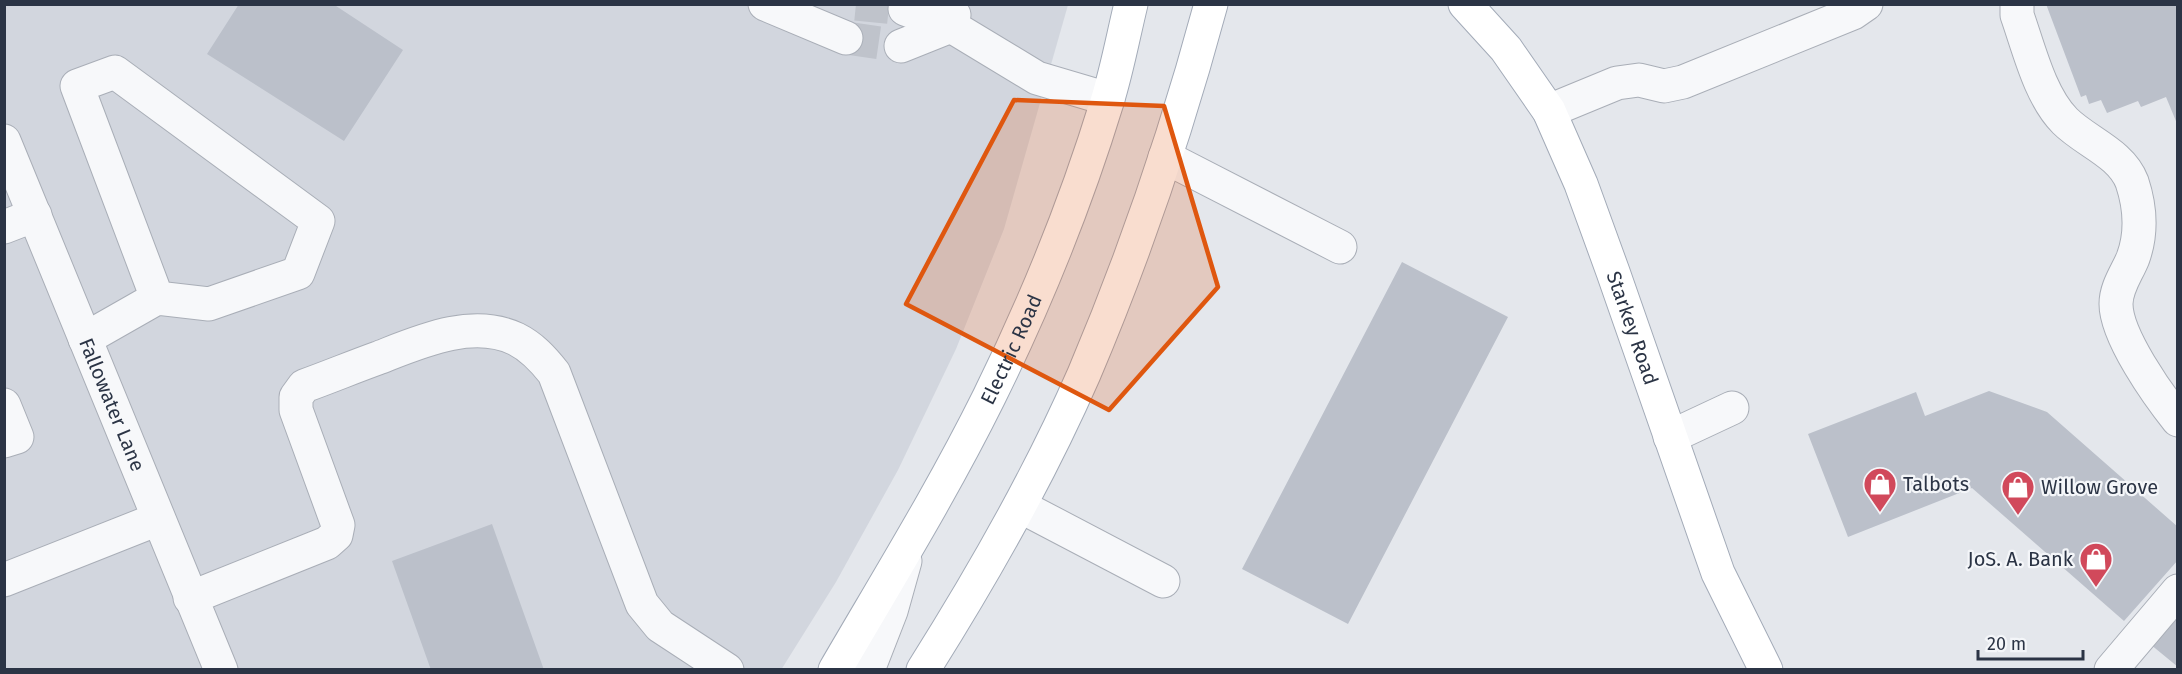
<svg xmlns="http://www.w3.org/2000/svg" width="2182" height="674" viewBox="0 0 2182 674" font-family="'Fira Sans',sans-serif">
<style>
.built{fill:#d2d6de}
.building{fill:#bbc0ca}
.lines{fill:none;stroke-linecap:round;stroke-linejoin:round}
.minor-tunnel{stroke:#bfc3cb;stroke-width:33;stroke-dasharray:33 16;stroke-linecap:butt}
.minor-casing{stroke:#a9aeb7;stroke-width:35}
.major-casing{stroke:#a3abb8;stroke-width:35}
.minor{stroke:#f7f8fa;stroke-width:33}
.major{stroke:#fff;stroke-width:33}
.marked{fill:#df570f;fill-opacity:0.2;stroke:#df570f;stroke-width:4.5;stroke-linejoin:round}
.labels{text-anchor:middle;dominant-baseline:central;stroke-width:4.5;stroke-linejoin:round;paint-order:stroke}
.street-label{font-size:20px;fill:#2b3445;stroke:#f4f6f9}
.poi-label{font-size:20px;fill:#2b3445;stroke:#f4f6f9;text-anchor:start}
</style>
<rect width="100%" height="100%" fill="#e4e7ec"/>
<!-- built -->
<path class="built" d="M 4,5 L 1068,5 L 1004,229 L 956,349 L 898,470 L 836,582 L 781,670 L 5,669 Z"/>
<!-- building -->
<path class="building" d="M 239,4 L 333,4 L 403,50 L 344,141 L 207,54 Z
M 2046,4 L 2178,4 L 2178,126 L 2166,97 L 2141,107 L 2138,101 L 2107,113 L 2101,100 L 2089,104 L 2086,95 L 2081,97 Z
M 1402,262 L 1508,317 L 1348,624 L 1242,569 Z
M 1989,391 L 2047,412 L 2178,527 L 2178,560 L 2124,621 L 1972,488 L 1848,537 L 1808,434 L 1916,392 L 1925,416 Z
M 492,524 L 544,670 L 431,670 L 392,561 Z
M 2178,612 L 2178,667 L 2150,644 Z"/>
<g class="lines">
<!-- minor-tunnel -->
<path class="minor-tunnel" d="M 856,4 L 905,9
M 846,38 L 901,46"/>
<defs>
<g id="minor">
<path d="M 765,4 L 846,38"/>
<path d="M 2017,4 L 2017,15 C 2029,49 2040,96 2065,121 C 2086,142 2121,153 2132,182 C 2140,206 2142,233 2133,258 C 2127,273 2116,287 2116,304 C 2116,336 2158,395 2178,420"/>
<path d="M 905,9 L 951,26 L 1037,78 L 1108,99"/>
<path d="M 901,46 L 951,26 L 954,15"/>
<path d="M 1549,111 L 1617,83 L 1639,80 L 1664,86 L 1683,82 L 1853,13 L 1866,4"/>
<path id="s1" d="M 4,141 L 221,670"/>
<path d="M 1165,157 L 1340,247"/>
<path d="M 4,227 L 35,215"/>
<path d="M 85,339 L 157,298 L 209,304 L 298,273 L 318,221 L 115,72 L 77,86 L 157,298"/>
<path d="M 4,405 L 17,437 L 4,441"/>
<path d="M 1670,437 L 1732,408"/>
<path d="M 1020,506 L 1163,581"/>
<path d="M 4,580 L 158,519"/>
<path d="M 190,598 L 327,543 L 336,535 L 338,525 L 296,410 L 296,397 L 304,386 C 329,377 353,367 378,358 C 419,342 472,318 516,339 C 532,347 543,359 554,373 L 642,604 L 660,626 L 727,670"/>
<path d="M 868,670 L 891,611 L 905,561"/>
<path d="M 2111,670 L 2178,591"/>
</g>
<g id="major">
<path id="s2" d="M 1465,4 L 1506,49 L 1549,111 L 1581,184 L 1613,272 L 1718,573 L 1766,670"/>
<path id="s3" d="M 835,670 C 888,579 943,490 989,397 C 1036,302 1076,203 1107,102 C 1117,70 1123,37 1131,4"/>
<path d="M 923,670 C 983,575 1039,477 1084,374 C 1135,254 1177,130 1211,4"/>
</g>
</defs>
<!-- minor casing -->
<use href="#minor" class="minor-casing"/>
<!-- major casing -->
<use href="#major" class="major-casing"/>
<!-- minor -->
<use href="#minor" class="minor"/>
<!-- major -->
<use href="#major" class="major"/>
</g>
<!-- marked area -->
<path class="marked" d="M 1014,100 L 1164,106 L 1218,287 L 1109,410 L 906,304 Z"/>
<!-- icons -->
<defs>
<symbol id="shop-pin" viewBox="-11 -11 22 30"><path d="M0 17L-7.5 6A9.5 9.5 0 1 1 7.5 6Z" fill="#d1495b" stroke="#f4f6f9"/><path d="M-5-2.5h2.3a2.7 3.5 0 0 1 5.4 0H5L5.5 6h-11ZM-1.5-2.5h3a1.5 2.3 0 0 0-3 0Z" fill="#fff"/></symbol>
</defs>
<g fill-rule="evenodd">
<use href="#shop-pin" x="1861" y="465" width="38" height="52"/>
<use href="#shop-pin" x="1999" y="468" width="38" height="52"/>
<use href="#shop-pin" x="2077" y="540" width="38" height="52"/>
</g>
<g class="labels">
<!-- street labels -->
<g class="street-label">
<text stroke="none"><textPath href="#s2" startOffset="369">Starkey Road</textPath></text>
<text stroke="none"><textPath href="#s3" startOffset="366">Electric Road</textPath></text>
<text stroke="none"><textPath href="#s1" startOffset="285">Fallowater Lane</textPath></text>
</g>
<!-- poi labels -->
<g class="poi-label">
<text x="1903" y="484">Talbots</text>
<text x="2041" y="487">Willow Grove</text>
<text x="2073" y="559" text-anchor="end">JoS. A. Bank</text>
</g>
</g>
<!-- border -->
<rect width="2182" height="674" fill="none" stroke="#2b3445" stroke-width="12"/>
<!-- scale -->
<path d="M1978 650v9h105v-9" fill="none" stroke="#2b3445" stroke-width="3"/>
<text x="1987" y="650" font-size="18" fill="#2b3445" stroke="#f4f6f9" stroke-width="4.5" paint-order="stroke">20 m</text>
</svg>
